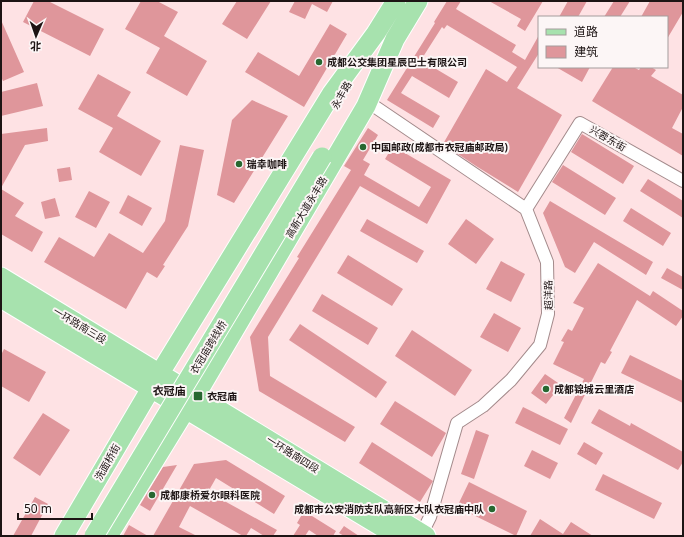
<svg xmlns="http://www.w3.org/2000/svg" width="684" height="537" viewBox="0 0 684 537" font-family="'Noto Sans','Noto Sans SC',sans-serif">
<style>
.building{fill:#df969b}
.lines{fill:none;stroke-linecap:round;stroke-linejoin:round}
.minor-casing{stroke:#a38a8b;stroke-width:14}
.primary-casing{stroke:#fff;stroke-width:21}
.minor{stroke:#fff;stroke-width:12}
.primary{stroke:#a7e2ae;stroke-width:19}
.primary-bridge-casing{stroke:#fff;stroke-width:21;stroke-linecap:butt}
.primary-bridge{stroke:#a7e2ae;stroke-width:19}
.poi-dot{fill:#276730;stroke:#fcf6f6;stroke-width:1.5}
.labels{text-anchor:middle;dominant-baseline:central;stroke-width:4;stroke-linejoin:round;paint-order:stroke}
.poi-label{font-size:10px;font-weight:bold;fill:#1d1414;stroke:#fcf6f6;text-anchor:start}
.street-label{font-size:10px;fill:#1d1414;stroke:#fcf6f6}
.neighbourhood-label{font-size:11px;font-weight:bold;fill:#1d1414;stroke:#fcf6f6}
</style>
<rect width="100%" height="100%" fill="#fee2e4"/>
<!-- building -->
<path class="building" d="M 34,1 L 48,1 L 104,29 L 90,56 L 23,22 Z
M 141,1 L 157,1 L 178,12 L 164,36 L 207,61 L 187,96 L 146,73 L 160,48 L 125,29 Z
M 237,1 L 271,1 L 247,39 L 222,24 Z
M 295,1 L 333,1 L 327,12 L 312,4 L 305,19 L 289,12 Z
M 447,1 L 461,1 L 456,9 L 516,45 L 512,52 L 525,60 L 539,35 L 539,53 L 517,88 L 562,115 L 518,192 L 476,166 L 443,144 L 486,69 L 507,82 L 517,67 L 447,25 L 444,29 L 442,27 L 421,60 L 458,82 L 449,98 L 412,76 L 401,93 L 440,116 L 433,128 L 387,100 L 435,23 L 434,22 Z
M 489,1 L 543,1 L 525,31 L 517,26 L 521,19 Z
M 568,1 L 587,1 L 578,17 L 559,17 Z
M 614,1 L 630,1 L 620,17 L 604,17 Z
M 650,1 L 683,1 L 683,12 L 667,39 L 667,17 L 641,17 Z
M 1,20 L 24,72 L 3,81 L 1,77 Z
M 330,24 L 347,34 L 304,107 L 245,72 L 258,52 L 299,76 Z
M 556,67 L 590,67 L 582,82 Z
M 613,67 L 633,67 L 639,70 L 641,67 L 651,67 L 656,70 L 651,76 L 683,95 L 683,107 L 672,128 L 683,134 L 683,156 L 592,101 Z
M 98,74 L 131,92 L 117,116 L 161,141 L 141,176 L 99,152 L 113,128 L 78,109 Z
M 37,83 L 43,106 L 1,116 L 1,92 Z
M 252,100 L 288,116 L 234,203 L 217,195 L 232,120 Z
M 47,128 L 48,141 L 25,145 L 1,188 L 1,134 Z
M 368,128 L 378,135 L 363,160 L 370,164 L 364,175 L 419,207 L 431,187 L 385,159 L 393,146 L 451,180 L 427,224 L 360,186 L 268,337 L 270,376 L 355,427 L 345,442 L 259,391 L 250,337 L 299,258 L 297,257 L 351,170 L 344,166 Z
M 582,134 L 634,166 L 623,184 L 571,152 Z
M 180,145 L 204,150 L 188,226 L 163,265 L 165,266 L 157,278 L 147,272 L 126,309 L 44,262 L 59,237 L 94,257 L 109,233 L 143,253 L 165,221 Z
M 563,165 L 616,198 L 605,215 L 552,182 Z
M 70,167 L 72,180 L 59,182 L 57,169 Z
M 648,179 L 683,201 L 683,218 L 640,191 Z
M 1,189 L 24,203 L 15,216 L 43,232 L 32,252 L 1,234 Z
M 89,191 L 110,202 L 96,228 L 75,217 Z
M 128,195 L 152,208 L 142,226 L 119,213 Z
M 55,198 L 60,216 L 45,219 L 41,202 Z
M 550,201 L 653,262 L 646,275 L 594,242 L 575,273 L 565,267 L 543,213 Z
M 631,208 L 671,233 L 663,246 L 623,221 Z
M 367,219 L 424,251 L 417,263 L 360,231 Z
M 466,219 L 494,239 L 476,264 L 448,244 Z
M 348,255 L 403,289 L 392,306 L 337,273 Z
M 501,261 L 525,274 L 511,302 L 486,289 Z
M 598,263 L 650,296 L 653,291 L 683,311 L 683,316 L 676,326 L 637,300 L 610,351 L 612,352 L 605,364 L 601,362 L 571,423 L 564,418 L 584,379 L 553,364 L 564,342 L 561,341 L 568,329 L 572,331 L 584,308 L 573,303 Z
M 667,268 L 683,277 L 683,290 L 661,278 Z
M 322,294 L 378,328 L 368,345 L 312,311 Z
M 494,313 L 521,328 L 508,352 L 480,337 Z
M 300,324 L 387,382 L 376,398 L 289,340 Z
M 412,330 L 472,370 L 455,396 L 395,356 Z
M 4,349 L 46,372 L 29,402 L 1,386 L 1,355 Z
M 630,355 L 683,381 L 683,403 L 621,373 Z
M 545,374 L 561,385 L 546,404 L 531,393 Z
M 395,401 L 446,433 L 432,457 L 380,424 Z
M 523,407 L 568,429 L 560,445 L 515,423 Z
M 599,409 L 630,426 L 631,423 L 683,452 L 683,462 L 678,470 L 591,423 Z
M 43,413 L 70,430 L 40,476 L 13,458 Z
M 476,430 L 489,435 L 474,479 L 461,474 Z
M 372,442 L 433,481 L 420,502 L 359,463 Z
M 584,442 L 603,453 L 596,465 L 577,454 Z
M 532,450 L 558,463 L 550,479 L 524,466 Z
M 226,460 L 285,496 L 274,514 L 216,478 L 208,492 L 277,530 L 273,536 L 264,536 L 251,528 L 246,536 L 243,536 L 190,506 L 179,527 L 197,536 L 153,536 L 194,464 Z
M 177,465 L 150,511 L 140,505 L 163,467 Z
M 603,474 L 662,503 L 654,519 L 595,490 Z
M 469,482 L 527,511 L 516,536 L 457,507 Z
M 35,497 L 48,504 L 31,536 L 13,536 Z
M 304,511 L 336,531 L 333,536 L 318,536 L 309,530 L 305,536 L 293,536 L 300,525 L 297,523 Z
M 540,519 L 563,534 L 571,522 L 593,536 L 530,536 Z
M 129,525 L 148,536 L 123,536 Z
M 344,526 L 359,536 L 344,536 L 339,533 Z"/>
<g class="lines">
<defs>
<path id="minor" d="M 368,102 L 526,209 L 547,262 L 548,314 L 540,345 L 511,380 L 483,406 L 457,423 L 430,517 L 422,533
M 526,209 L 580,123 L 683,181"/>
<path id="primary" d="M 1,277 L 426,536
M 1,298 L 397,536
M 64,536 L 160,373 L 332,93 L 376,33 L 396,1
M 108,536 L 186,409 L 196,395 L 366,106 L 395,39 L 418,1"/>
</defs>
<!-- minor casing -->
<use href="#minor" class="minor-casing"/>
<!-- primary casing -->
<use href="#primary" class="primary-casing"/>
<!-- minor -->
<use href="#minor" class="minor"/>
<!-- primary -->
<use href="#primary" class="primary"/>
<defs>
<path id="primary-bridge" d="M 94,536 L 322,157"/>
</defs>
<!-- primary-bridge casing -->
<use href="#primary-bridge" class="primary-bridge-casing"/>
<!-- primary-bridge -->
<use href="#primary-bridge" class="primary-bridge"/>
</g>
<!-- markers -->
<g class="poi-dot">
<circle cx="319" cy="62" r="4"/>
<circle cx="363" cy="147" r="4"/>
<circle cx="239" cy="164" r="4"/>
<circle cx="546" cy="389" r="4"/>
<rect x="193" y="391" width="10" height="10" rx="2"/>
<circle cx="152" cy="495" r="4"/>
<circle cx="492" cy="509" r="4"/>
</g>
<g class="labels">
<!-- poi labels -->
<g class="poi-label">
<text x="327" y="62">成都公交集团星辰巴士有限公司</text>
<text x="371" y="147">中国邮政(成都市衣冠庙邮政局)</text>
<text x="247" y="164">瑞幸咖啡</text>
<text x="554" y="389">成都锦城云里酒店</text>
<text x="207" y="396">衣冠庙</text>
<text x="160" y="495">成都康桥爱尔眼科医院</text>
<text x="484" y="509" text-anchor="end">成都市公安消防支队高新区大队衣冠庙中队</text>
</g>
<!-- street labels -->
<g class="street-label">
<text transform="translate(341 95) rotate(-61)">永丰路</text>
<text transform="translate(608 138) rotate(30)">兴蓉东街</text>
<text transform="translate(306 207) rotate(-59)">高新大道永丰路</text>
<text transform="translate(548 295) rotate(-91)">超洋路</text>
<text transform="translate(80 325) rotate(31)">一环路南三段</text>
<text transform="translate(208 347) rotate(-59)">衣冠庙跨线桥</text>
<text transform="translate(293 454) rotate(32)">一环路南四段</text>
<text transform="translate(107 462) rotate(-60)">洗面桥街</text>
</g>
<!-- neighbourhood labels -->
<g class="neighbourhood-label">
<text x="169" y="390">衣冠庙</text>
</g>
</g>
<!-- border -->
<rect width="684" height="537" fill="none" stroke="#1d1414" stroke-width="4"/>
<!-- legend -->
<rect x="538" y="16" width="130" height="52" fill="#fcf6f6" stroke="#a39c9c"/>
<rect x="546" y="29" width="20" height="6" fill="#a7e2ae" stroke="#a39c9c"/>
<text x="574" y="36" font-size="12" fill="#1d1414">道路</text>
<rect x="546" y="46" width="20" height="12" fill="#df969b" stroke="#a39c9c"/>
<text x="574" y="56" font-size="12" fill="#1d1414">建筑</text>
<!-- north arrow -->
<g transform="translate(36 36) rotate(182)" stroke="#fcf6f6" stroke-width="3" paint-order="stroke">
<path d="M0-3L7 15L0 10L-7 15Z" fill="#1d1414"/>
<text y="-6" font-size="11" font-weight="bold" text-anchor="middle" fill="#1d1414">北</text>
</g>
<!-- scale -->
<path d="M18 513v6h74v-6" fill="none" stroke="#1d1414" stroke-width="2"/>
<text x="24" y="513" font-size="12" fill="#1d1414" stroke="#fcf6f6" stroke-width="3" paint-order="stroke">50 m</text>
</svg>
